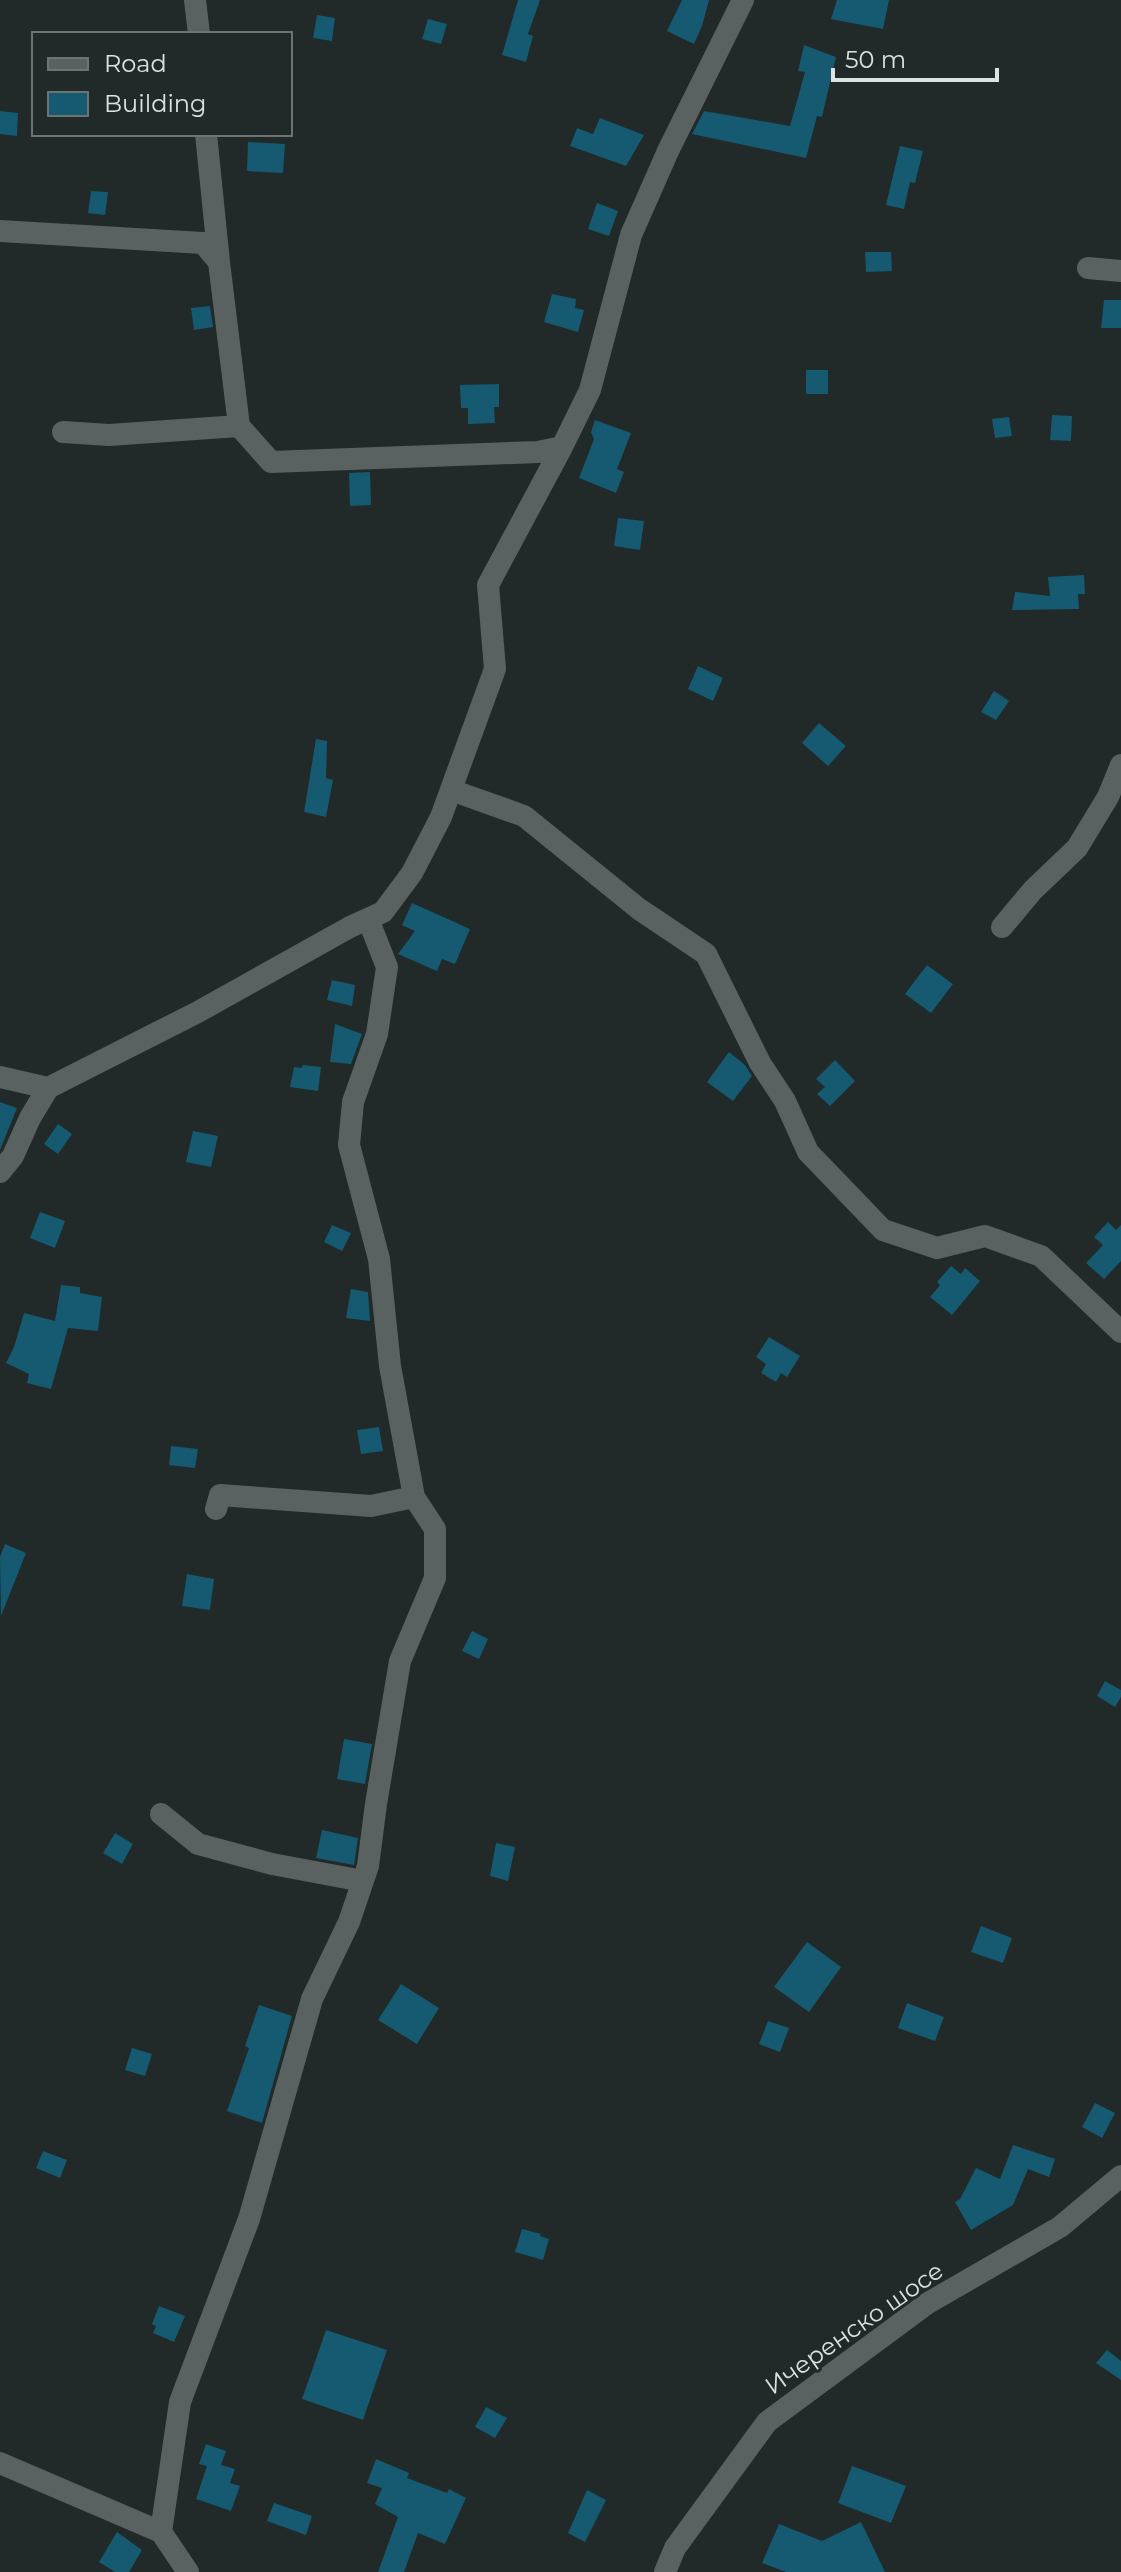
<svg xmlns="http://www.w3.org/2000/svg" width="1121" height="2572" viewBox="0 0 1121 2572" font-family="Montserrat,sans-serif">
<style>
.building{fill:#155a70}
.lines{fill:none;stroke-linecap:round;stroke-linejoin:round}
.minor{stroke:#596161;stroke-width:22}
.tertiary{stroke:#596161;stroke-width:22}
.labels{text-anchor:middle;dominant-baseline:central;stroke-width:6;stroke-linejoin:round;paint-order:stroke}
.street-label{font-size:24px;fill:#dce1e1;stroke:#212929}
</style>
<rect width="100%" height="100%" fill="#212929"/>
<!-- building -->
<path class="building" d="M 518,0 L 540,0 L 528,34 L 533,36 L 526,62 L 502,55 Z
M 682,0 L 709,0 L 702,26 L 694,44 L 667,31 Z
M 837,0 L 889,0 L 883,29 L 831,19 Z
M 317,15 L 335,18 L 332,41 L 313,38 Z
M 428,19 L 447,24 L 441,44 L 422,39 Z
M 804,45 L 836,57 L 822,117 L 817,116 L 806,158 L 692,134 L 704,111 L 790,126 L 805,72 L 798,71 Z
M 0,111 L 18,113 L 17,136 L 0,134 Z
M 600,118 L 644,135 L 626,166 L 570,146 L 577,128 L 593,134 Z
M 248,142 L 285,144 L 283,173 L 247,171 Z
M 900,146 L 923,151 L 915,183 L 910,182 L 904,209 L 886,205 Z
M 91,191 L 108,192 L 105,215 L 88,213 Z
M 597,203 L 618,211 L 609,236 L 588,229 Z
M 865,252 L 891,252 L 892,271 L 866,272 Z
M 552,294 L 576,299 L 575,308 L 584,310 L 578,332 L 544,322 Z
M 1104,300 L 1121,300 L 1121,328 L 1101,328 Z
M 210,306 L 213,327 L 194,330 L 191,308 Z
M 806,370 L 828,370 L 828,394 L 806,394 Z
M 499,384 L 499,407 L 494,407 L 495,423 L 468,424 L 468,408 L 461,408 L 460,385 Z
M 1052,415 L 1072,416 L 1071,441 L 1050,440 Z
M 1009,417 L 1012,436 L 995,438 L 992,419 Z
M 595,420 L 631,433 L 617,469 L 624,472 L 616,493 L 579,478 L 594,439 L 591,432 Z
M 370,472 L 371,505 L 350,506 L 349,473 Z
M 618,518 L 644,521 L 640,550 L 614,546 Z
M 1084,575 L 1085,594 L 1078,594 L 1079,609 L 1012,610 L 1015,592 L 1050,596 L 1048,577 Z
M 698,666 L 723,678 L 713,701 L 688,689 Z
M 994,691 L 1009,701 L 996,720 L 981,712 Z
M 819,723 L 846,746 L 828,766 L 802,743 Z
M 316,739 L 327,741 L 326,778 L 333,780 L 326,817 L 304,812 Z
M 412,903 L 470,929 L 455,964 L 442,959 L 437,971 L 398,954 L 415,931 L 402,925 Z
M 927,965 L 953,984 L 931,1013 L 905,994 Z
M 332,980 L 355,985 L 352,1006 L 327,1000 Z
M 335,1024 L 362,1034 L 351,1064 L 330,1062 Z
M 729,1052 L 745,1065 L 752,1076 L 733,1101 L 707,1082 Z
M 835,1060 L 855,1081 L 830,1106 L 817,1094 L 825,1087 L 816,1079 Z
M 302,1065 L 321,1067 L 318,1091 L 290,1087 L 294,1067 L 302,1068 Z
M 0,1102 L 17,1108 L 0,1150 Z
M 58,1124 L 72,1134 L 58,1154 L 44,1144 Z
M 193,1131 L 218,1136 L 211,1167 L 186,1162 Z
M 40,1212 L 65,1221 L 55,1248 L 30,1238 Z
M 1108,1222 L 1116,1230 L 1121,1225 L 1121,1261 L 1104,1279 L 1086,1263 L 1103,1245 L 1094,1237 Z
M 332,1225 L 351,1233 L 342,1251 L 324,1242 Z
M 951,1266 L 961,1274 L 965,1268 L 980,1281 L 952,1315 L 930,1297 L 940,1285 L 937,1282 Z
M 61,1285 L 80,1287 L 80,1293 L 102,1297 L 98,1331 L 68,1328 L 51,1389 L 27,1383 L 29,1374 L 6,1363 L 14,1347 L 24,1313 L 55,1321 Z
M 351,1289 L 368,1292 L 370,1321 L 346,1318 Z
M 769,1337 L 800,1356 L 787,1377 L 781,1373 L 776,1382 L 761,1373 L 766,1364 L 756,1357 Z
M 379,1427 L 383,1451 L 361,1454 L 357,1430 Z
M 171,1446 L 198,1449 L 195,1468 L 169,1465 Z
M 5,1544 L 26,1553 L 1,1616 L 0,1557 Z
M 187,1574 L 214,1579 L 210,1610 L 182,1606 Z
M 472,1631 L 488,1639 L 479,1659 L 462,1651 Z
M 1105,1681 L 1121,1690 L 1121,1697 L 1115,1707 L 1097,1696 Z
M 344,1739 L 372,1744 L 365,1784 L 337,1779 Z
M 322,1830 L 358,1838 L 354,1865 L 316,1858 Z
M 115,1833 L 133,1844 L 122,1864 L 103,1853 Z
M 496,1843 L 515,1847 L 508,1881 L 490,1876 Z
M 981,1926 L 1012,1938 L 1003,1963 L 971,1952 Z
M 807,1942 L 841,1967 L 809,2012 L 774,1987 Z
M 401,1984 L 439,2008 L 417,2044 L 378,2020 Z
M 907,2003 L 944,2017 L 935,2041 L 898,2028 Z
M 259,2005 L 292,2016 L 262,2123 L 227,2111 L 249,2048 L 245,2046 Z
M 768,2021 L 789,2028 L 780,2052 L 759,2044 Z
M 132,2048 L 152,2054 L 145,2076 L 125,2070 Z
M 1095,2103 L 1115,2113 L 1102,2138 L 1082,2127 Z
M 1013,2145 L 1055,2159 L 1049,2177 L 1028,2169 L 1013,2205 L 971,2230 L 955,2202 L 960,2199 L 976,2168 L 1000,2179 Z
M 43,2151 L 67,2160 L 60,2178 L 36,2168 Z
M 522,2229 L 541,2234 L 540,2236 L 549,2239 L 543,2260 L 515,2252 Z
M 159,2306 L 185,2316 L 174,2342 L 153,2333 L 156,2326 L 152,2324 Z
M 326,2330 L 387,2350 L 363,2420 L 302,2399 Z
M 1107,2350 L 1121,2361 L 1121,2380 L 1096,2363 Z
M 486,2407 L 507,2418 L 495,2438 L 475,2427 Z
M 206,2444 L 226,2451 L 221,2465 L 235,2469 L 230,2483 L 240,2486 L 231,2511 L 196,2499 L 207,2466 L 199,2464 Z
M 376,2459 L 409,2473 L 407,2478 L 447,2493 L 449,2489 L 466,2498 L 445,2544 L 418,2533 L 404,2572 L 378,2572 L 398,2517 L 375,2504 L 382,2488 L 367,2483 Z
M 852,2466 L 906,2486 L 891,2523 L 838,2503 Z
M 587,2490 L 606,2500 L 585,2542 L 568,2533 Z
M 274,2503 L 312,2516 L 306,2535 L 267,2521 Z
M 861,2522 L 885,2572 L 786,2572 L 762,2563 L 779,2524 L 822,2541 Z
M 117,2532 L 142,2550 L 129,2572 L 115,2572 L 99,2562 Z"/>
<g class="lines">
<!-- minor -->
<path class="minor" d="M 195,0 L 199,34
M 206,134 L 219,262
M 0,231 L 203,243 L 219,262 L 239,426 L 271,462 L 538,452 L 562,447 L 590,390 L 631,235 L 668,151 L 743,0
M 1088,268 L 1121,271
M 63,432 L 109,435 L 239,426
M 451,790 L 524,816 L 639,909 L 706,954 L 760,1063 L 785,1101 L 808,1152 L 883,1230 L 937,1248 L 985,1236 L 1041,1256 L 1121,1332
M 1002,927 L 1033,890 L 1077,848 L 1108,797 L 1121,765
M 0,1077 L 48,1088
M 0,1172 L 13,1156 L 30,1118 L 48,1088 L 196,1013 L 350,927 L 383,912 L 412,873 L 441,817 L 495,669 L 488,585 L 562,447
M 216,1509 L 220,1495 L 371,1506 L 414,1497
M 161,1814 L 198,1844 L 272,1864 L 363,1881
M 0,2463 L 161,2532 L 188,2572
M 161,2532 L 180,2402 L 249,2219 L 312,1999 L 349,1922 L 368,1866 L 376,1804 L 400,1661 L 435,1578 L 435,1529 L 414,1497 L 390,1366 L 379,1259 L 349,1145 L 353,1102 L 377,1034 L 387,967 L 368,919"/>
<!-- tertiary -->
<path class="tertiary" d="M 665,2572 L 675,2548 L 767,2422 L 928,2303 L 1060,2227 L 1121,2176"/>
</g>
<g class="labels">
<!-- street labels -->
<g class="street-label">
<text transform="translate(854 2328) rotate(-35)">Ичеренско шосе</text>
</g>
</g>
<!-- legend -->
<rect x="32" y="32" width="260" height="104" fill="#212929" stroke="#6c7373" stroke-width="2"/>
<rect x="48" y="58" width="40" height="12" fill="#596161" stroke="#6c7373" stroke-width="2"/>
<text x="104" y="72" font-size="24" fill="#dce1e1">Road</text>
<rect x="48" y="92" width="40" height="24" fill="#155a70" stroke="#6c7373" stroke-width="2"/>
<text x="104" y="112" font-size="24" fill="#dce1e1">Building</text>
<!-- scale -->
<path d="M833 68v12h164v-12" fill="none" stroke="#dce1e1" stroke-width="4"/>
<text x="845" y="68" font-size="24" fill="#dce1e1" stroke="#212929" stroke-width="6" paint-order="stroke">50 m</text>
</svg>
